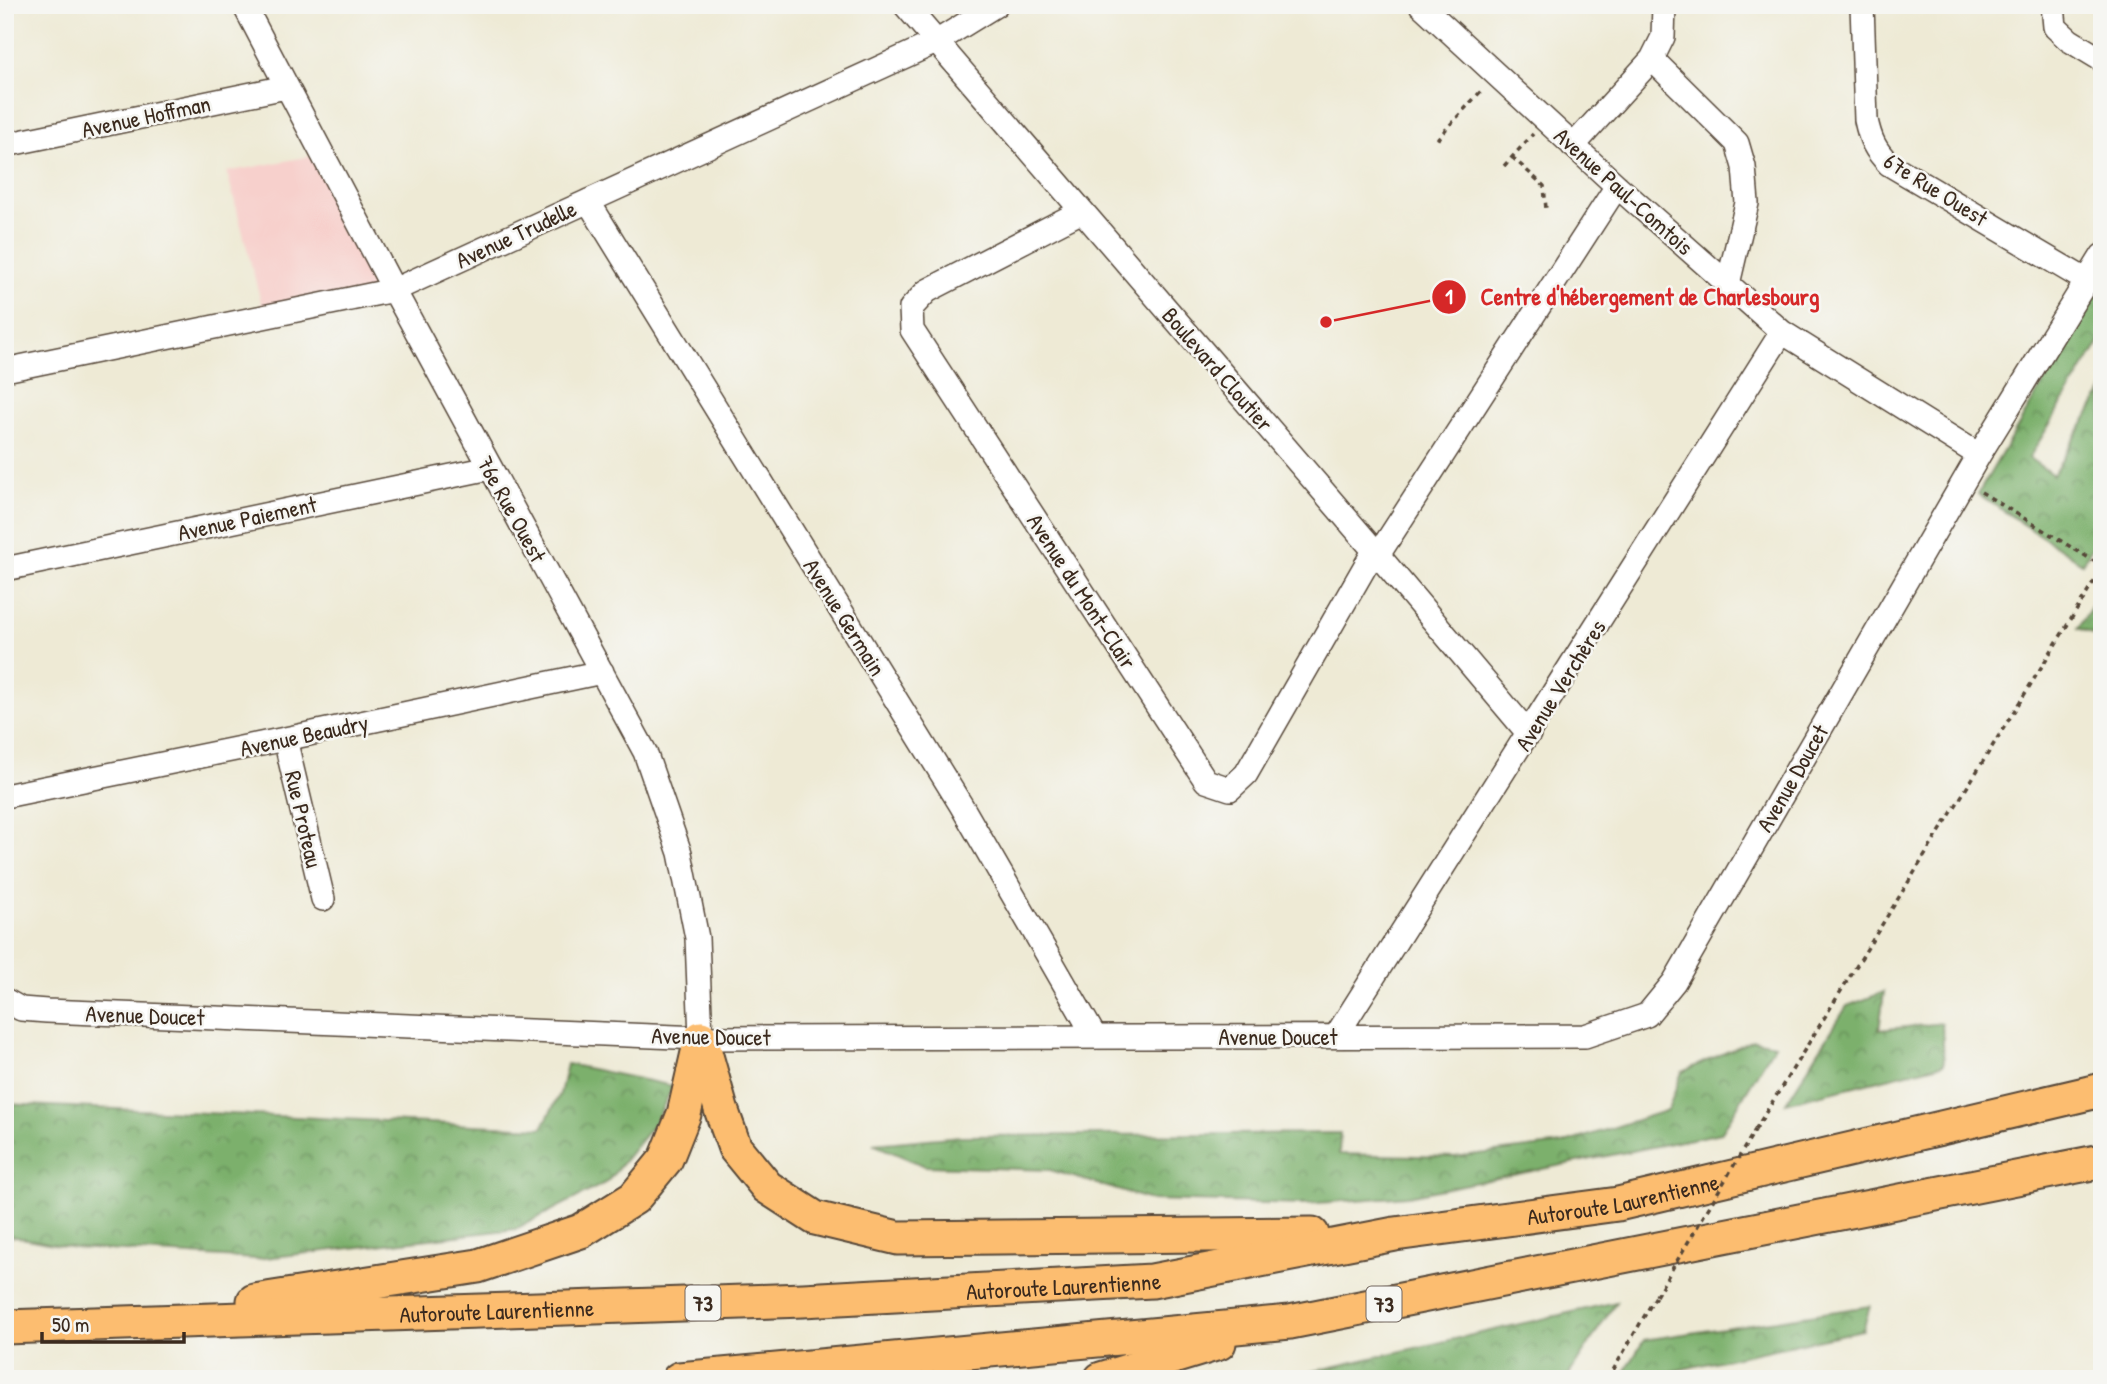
<svg xmlns="http://www.w3.org/2000/svg" width="2107" height="1384" viewBox="0 0 2107 1384" font-family="'Patrick Hand',sans-serif">
<style>
.built{fill:#f7d0cc}
.forest{fill:url(#forest-crowns);stroke:#5b6d45;stroke-width:2}
.lines{fill:none;stroke-linecap:round;stroke-linejoin:round}
.minor-casing{stroke:#564739;stroke-width:26}
.highway-casing{stroke:#564739;stroke-width:37}
.path{stroke:#564739;stroke-width:3.5;stroke-dasharray:5 5;stroke-linecap:butt}
.minor{stroke:#fff;stroke-width:23}
.highway{stroke:#fcbd6f;stroke-width:33}
.path-bridge{stroke:#564739;stroke-width:3.5;stroke-dasharray:5 5;stroke-linecap:butt}
.labels{text-anchor:middle;dominant-baseline:central;stroke-width:5;stroke-linejoin:round;paint-order:stroke}
.shield{fill:#f6f6f2;stroke:#73675e;stroke-width:2}
.shield-label{font-size:21px;font-weight:bold;fill:#3b2a1e}
.street-label{font-size:23px;fill:#3b2a1e;stroke:#f6f6f2}
.leader{fill:none;stroke:#d62828;stroke-width:2.5}
.callout-dot{fill:#d62828;stroke:#f6f6f2;stroke-width:2.5}
.mark-label{font-size:21px;text-anchor:middle;font-weight:bold;fill:#fff}
.callout-label{font-size:24px;text-anchor:middle;font-weight:bold;fill:#d62828;stroke:#f6f6f2;stroke-width:5;stroke-linejoin:round;paint-order:stroke}
</style>
<defs>
<pattern id="forest-crowns" width="20" height="18" patternUnits="userSpaceOnUse" patternTransform="scale(1.75)"><rect width="20" height="18" fill="#7bb06c"/><path d="M2 6a3 3 0 1 1 6 0M12 15a3 3 0 1 1 6 0" fill="none" stroke="#668f58"/></pattern>
</defs>
<rect width="100%" height="100%" fill="#f6f6f2"/>
<filter id="ink" filterUnits="userSpaceOnUse"><feTurbulence type="fractalNoise" baseFrequency=".0143" numOctaves="2"/><feDisplacementMap in="SourceGraphic" scale="14" xChannelSelector="R" yChannelSelector="G"/><feConvolveMatrix kernelMatrix="1 2 1 2 8 2 1 2 1" color-interpolation-filters="sRGB"/></filter>
<filter id="wash" filterUnits="userSpaceOnUse"><feTurbulence type="fractalNoise" baseFrequency=".00686" numOctaves="4" result="noise"/><feDisplacementMap in="SourceGraphic" scale="28" xChannelSelector="R" yChannelSelector="G"/><feGaussianBlur stdDeviation="1.57" result="paint"/><feColorMatrix in="noise" values="0 0 0 0 0 0 0 0 0 0 0 0 0 0 0 0 0 1.4 0 .05"/><feComposite in="paint" operator="in"/></filter>
<g filter="url(#wash)">
<rect width="100%" height="100%" fill="#eeead5"/>
<!-- built -->
<path class="built" d="M 322,154 L 394,290 L 265,317 L 227,172 Z"/>
<!-- forest -->
<path class="forest" d="M 2102,283 L 2102,338 L 2029,458 L 2053,475 L 2102,392 L 2102,532 L 2082,563 L 1978,494 Z
M 2102,590 L 2102,632 L 2098,636 L 2078,628 Z
M 1884,992 L 1879,1030 L 1942,1023 L 1944,1064 L 1786,1103 L 1847,1006 Z
M 1753,1040 L 1775,1044 L 1721,1133 L 1408,1196 L 1305,1204 L 1151,1200 L 1050,1170 L 925,1166 L 873,1144 L 961,1136 L 1340,1133 L 1339,1154 L 1454,1157 L 1562,1144 L 1668,1110 L 1682,1072 Z
M 567,1064 L 673,1086 L 655,1123 L 607,1182 L 516,1229 L 256,1259 L 75,1248 L 5,1235 L 5,1104 L 542,1128 L 560,1094 Z
M 1616,1302 L 1566,1379 L 1288,1379 L 1302,1374 Z
M 1870,1306 L 1863,1330 L 1673,1371 L 1660,1379 L 1621,1379 L 1644,1340 Z"/>
</g>
<g filter="url(#ink)">
<g class="lines">
<defs>
<path id="minor" d="M 244,5 L 394,290 L 645,752 L 680,853 L 697,938 L 701,1038
M 905,5 L 1378,555 L 1529,734
M 1421,5 L 1617,186 L 1782,332 L 1979,455
M 1862,5 L 1866,120 C 1870,139 1875,150 1889,164 L 2087,281
M 2053,5 L 2055,27 L 2069,40 L 2102,60
M 1652,59 L 1737,143 L 1744,167 L 1747,203 L 1728,284
M 5,145 L 286,87
M 1573,146 L 1652,59 L 1663,37 L 1664,5
M 588,201 L 961,805 L 1095,1037
M 1082,211 L 927,291 L 911,308 L 912,330 L 1206,781 L 1230,789 L 1246,774 L 1374,551
M 5,370 L 394,290 L 936,42 L 996,5
M 1378,555 L 1617,186
M 5,569 L 490,468
M 285,739 L 323,899
M 5,796 L 285,739 L 602,672
M 5,1000 L 21,1009 L 47,1011 L 701,1038 L 1585,1036 L 1647,1015 L 1674,982 L 1979,455 L 2102,256
M 1336,1036 L 1782,332"/>
<g id="highway">
<path d="M 701,1038 L 721,1109 L 735,1148 L 767,1187 L 815,1218 L 898,1238 L 1312,1234"/>
<path d="M 254,1301 L 478,1266 L 581,1231 L 634,1198 L 666,1159 L 684,1114 L 700,1044"/>
<path id="s1" d="M 5,1327 L 803,1300 L 1152,1281 L 1395,1234 L 1618,1204 L 2102,1090"/>
<path d="M 679,1379 L 1290,1322 L 2102,1161"/>
<path d="M 1101,1379 L 1219,1343"/>
</g>
</defs>
<!-- minor casing -->
<use href="#minor" class="minor-casing"/>
<!-- highway casing -->
<use href="#highway" class="highway-casing"/>
<!-- path -->
<path class="path" d="M 1440,139 L 1438,138 L 1482,90
M 1512,157 L 1544,186 L 1546,209
M 1504,166 L 1533,134
M 1981,492 L 2102,566
M 1755,1130 L 2102,569
M 1608,1379 L 1656,1296"/>
<!-- minor -->
<use href="#minor" class="minor"/>
<!-- highway -->
<use href="#highway" class="highway"/>
<!-- path-bridge -->
<path class="path-bridge" d="M 1656,1296 L 1755,1130"/>
</g>
</g>
<g class="labels">
<!-- shield labels -->
<g class="shield">
<rect x="685.5" y="1285.5" width="35" height="35" rx="5"/>
<rect x="1366.5" y="1286.5" width="35" height="35" rx="5"/>
</g>
<g class="shield-label">
<text x="703" y="1303">73</text>
<text x="1384" y="1304">73</text>
</g>
<!-- street labels -->
<g class="street-label">
<text transform="translate(146 116) rotate(-12)">Avenue Hoffman</text>
<text transform="translate(1936 189) rotate(32)">67e Rue Ouest</text>
<text transform="translate(1624 191) rotate(42)">Avenue Paul-Comtois</text>
<text transform="translate(516 234) rotate(-25)">Avenue Trudelle</text>
<text transform="translate(1218 369) rotate(49)">Boulevard Cloutier</text>
<text transform="translate(512 509) rotate(61)">76e Rue Ouest</text>
<text transform="translate(247 518) rotate(-12)">Avenue Paiement</text>
<text transform="translate(1082 591) rotate(57)">Avenue du Mont-Clair</text>
<text transform="translate(845 617) rotate(58)">Avenue Germain</text>
<text transform="translate(1560 685) rotate(-58)">Avenue Verchères</text>
<text transform="translate(304 735) rotate(-12)">Avenue Beaudry</text>
<text transform="translate(1792 778) rotate(-60)">Avenue Doucet</text>
<text transform="translate(304 819) rotate(77)">Rue Proteau</text>
<text transform="translate(145 1015) rotate(2)">Avenue Doucet</text>
<text transform="translate(711 1036) rotate(1)">Avenue Doucet</text>
<text x="1278" y="1036">Avenue Doucet</text>
<text stroke="none"><textPath href="#s1" startOffset="1626">Autoroute Laurentienne</textPath></text>
<text stroke="none"><textPath href="#s1" startOffset="1059">Autoroute Laurentienne</textPath></text>
<text stroke="none"><textPath href="#s1" startOffset="492">Autoroute Laurentienne</textPath></text>
</g>
</g>
<!-- callouts -->
<path class="leader" d="M1326 322L1449 297"/>
<g class="callout-dot">
<circle cx="1326" cy="322" r="7"/>
<circle cx="1449" cy="297" r="18"/>
</g>
<g class="mark-label">
<text x="1449" y="304">1</text>
</g>
<g class="callout-label">
<text x="1650" y="305">Centre d'hébergement de Charlesbourg</text>
</g>
<!-- margin -->
<rect width="2107" height="1384" fill="none" stroke="#f6f6f2" stroke-width="28"/>
<!-- scale -->
<path d="M42 1332v10h142v-10" fill="none" stroke="#3b2a1e" stroke-width="3.5"/>
<text x="52" y="1332" font-size="21" fill="#3b2a1e" stroke="#f6f6f2" stroke-width="5" paint-order="stroke">50 m</text>
</svg>
